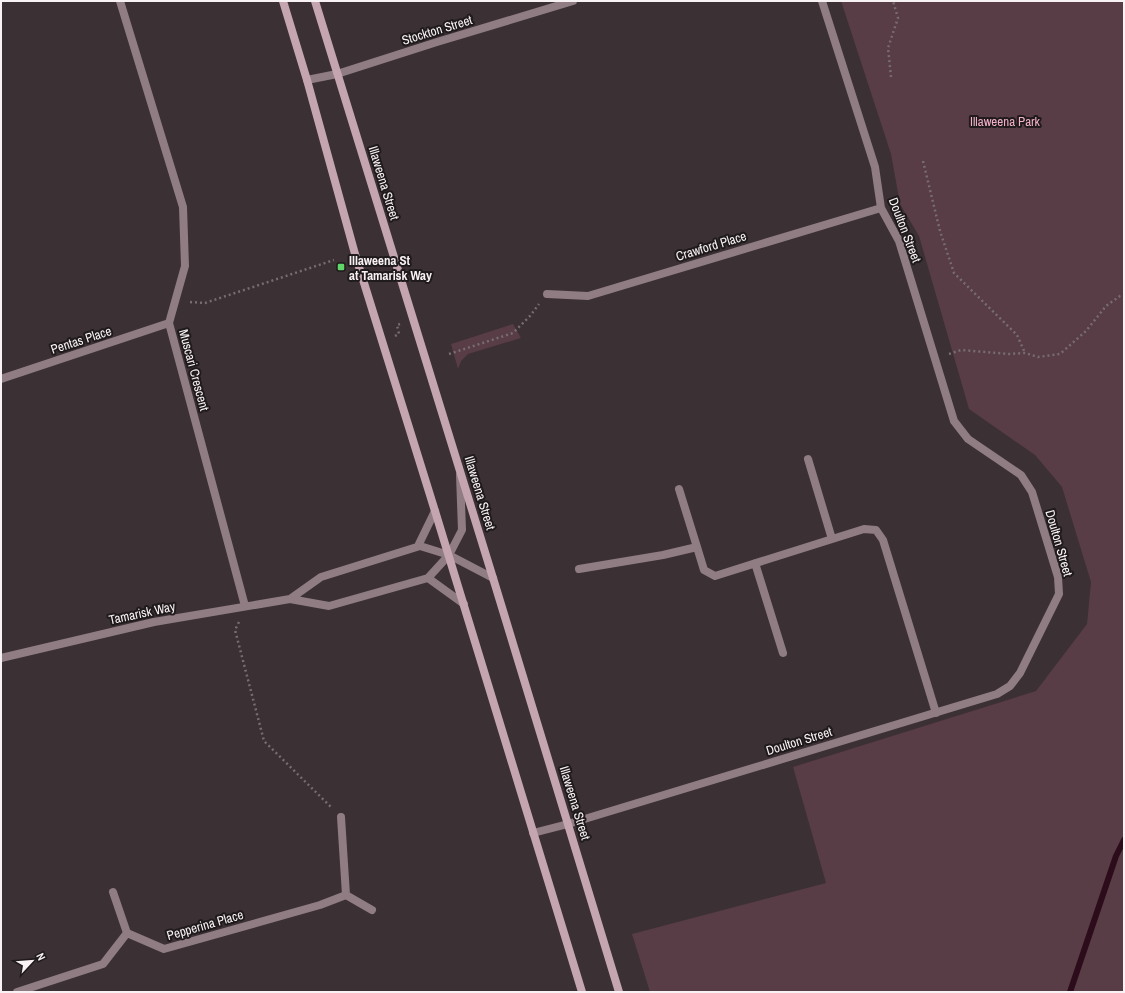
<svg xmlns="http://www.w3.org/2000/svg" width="1125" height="993" viewBox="0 0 1125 993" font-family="'Archivo Narrow',sans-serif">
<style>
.green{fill:#583c46}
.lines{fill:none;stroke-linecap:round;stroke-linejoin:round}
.stream{stroke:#2c0c1a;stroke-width:6}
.path{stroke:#776d71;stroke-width:2.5;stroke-dasharray:2 3;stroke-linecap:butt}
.service{stroke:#907c83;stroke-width:8}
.minor{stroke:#907c83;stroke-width:8}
.secondary{stroke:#c4a5b0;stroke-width:8}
.poi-dot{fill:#61d56a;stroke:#1f1a1b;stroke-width:1.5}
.labels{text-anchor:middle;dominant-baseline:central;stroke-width:4;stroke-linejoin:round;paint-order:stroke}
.street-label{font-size:13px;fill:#f9f2f5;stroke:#1f1a1b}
.park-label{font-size:13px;fill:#f6b1cb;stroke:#1f1a1b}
.poi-label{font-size:13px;font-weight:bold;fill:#f9f2f5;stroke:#1f1a1b;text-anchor:start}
</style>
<rect width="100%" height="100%" fill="#3b3034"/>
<!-- green -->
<path class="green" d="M 841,1 L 1124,1 L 1124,992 L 650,992 L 632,934 L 826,883 L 793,767 L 1036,691 L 1087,624 L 1091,582 L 1062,487 L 1035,455 L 969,409 L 919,236 L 900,204 L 891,154 Z
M 513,324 L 521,338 L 468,354 L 461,361 L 458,369 L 451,344 Z"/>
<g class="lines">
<!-- stream -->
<path class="stream" d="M 1070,992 L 1116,856 L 1124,840"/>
<!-- path -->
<path class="path" d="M 891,77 L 888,48 L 898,18 L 893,1
M 923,161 L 940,231 L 954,273 L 1017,335 L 1025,353
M 190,302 L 205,303 L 334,260
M 395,336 L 399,334 L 397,325 L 400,324
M 449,354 L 513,333 L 530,316 L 539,304
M 949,354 L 961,350 L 1009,354 L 1025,353 L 1038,357 L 1060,354 L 1086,331 L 1106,306 L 1120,296 L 1124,295
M 239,622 L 235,630 L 264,741 L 332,808"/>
<!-- service -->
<path class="service" d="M 341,817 L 346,895 L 372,910"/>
<!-- minor -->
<path class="minor" d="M 120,1 L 183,207 L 185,266 L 169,323 L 245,606
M 307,80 L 337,74 L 437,42 L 573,1
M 547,294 L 588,296 L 881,208
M 1,379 L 169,323
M 808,459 L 832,539
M 679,489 L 697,547
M 418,546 L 435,511
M 755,563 L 783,653
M 579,569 L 663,555 L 697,547 L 704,570 L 715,576 L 864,529 L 876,530 L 883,540 L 936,713
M 428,578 L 464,604
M 290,599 L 321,577 L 420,546 L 449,555 L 493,578
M 1,658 L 154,622 L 290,599 L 329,606 L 428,578 L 449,555 L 462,530 L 460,475
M 533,833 L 568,824 L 997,694 L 1010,686 L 1020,673 L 1059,594 L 1058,577 L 1032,492 L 1021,475 L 968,439 L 954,421 L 899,241 L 881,208 L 875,167 L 822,1
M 113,892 L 127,933
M 17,992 L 103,964 L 127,933 L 164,949 L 320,905 L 346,895"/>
<!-- secondary -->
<path class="secondary" d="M 283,1 L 307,80 L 355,254 L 435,511 L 582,992
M 315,1 L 493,578 L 619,992"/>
</g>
<!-- markers -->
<rect class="poi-dot" x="337" y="263" width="8" height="8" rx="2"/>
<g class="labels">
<!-- street labels -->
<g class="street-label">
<text transform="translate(437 30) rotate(-17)">Stockton Street</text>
<text transform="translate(384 183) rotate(73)">Illaweena Street</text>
<text transform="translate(905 230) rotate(69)">Doulton Street</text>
<text transform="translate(711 246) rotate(-17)">Crawford Place</text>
<text transform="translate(81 340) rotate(-18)">Pentas Place</text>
<text transform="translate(194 370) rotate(75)">Muscari Crescent</text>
<text transform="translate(480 493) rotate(73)">Illaweena Street</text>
<text transform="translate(1059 543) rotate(74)">Doulton Street</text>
<text transform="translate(142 613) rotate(-12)">Tamarisk Way</text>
<text transform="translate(799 741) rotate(-17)">Doulton Street</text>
<text transform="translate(575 803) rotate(73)">Illaweena Street</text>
<text transform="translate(205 925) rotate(-16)">Pepperina Place</text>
</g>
<!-- park labels -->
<g class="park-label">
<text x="1005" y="121">Illaweena Park</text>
</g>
<!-- poi labels -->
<g class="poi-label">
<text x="349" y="260">Illaweena St<tspan x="349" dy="15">at Tamarisk Way</tspan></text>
</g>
</g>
<!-- border -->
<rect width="1125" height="993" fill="none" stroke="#f9f2f5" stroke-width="4"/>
<!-- north arrow -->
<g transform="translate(32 961) rotate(64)" stroke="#1f1a1b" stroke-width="3" paint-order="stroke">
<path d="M0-3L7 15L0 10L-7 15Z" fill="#f9f2f5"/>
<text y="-6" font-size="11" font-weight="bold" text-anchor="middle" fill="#f9f2f5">N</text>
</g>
</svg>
